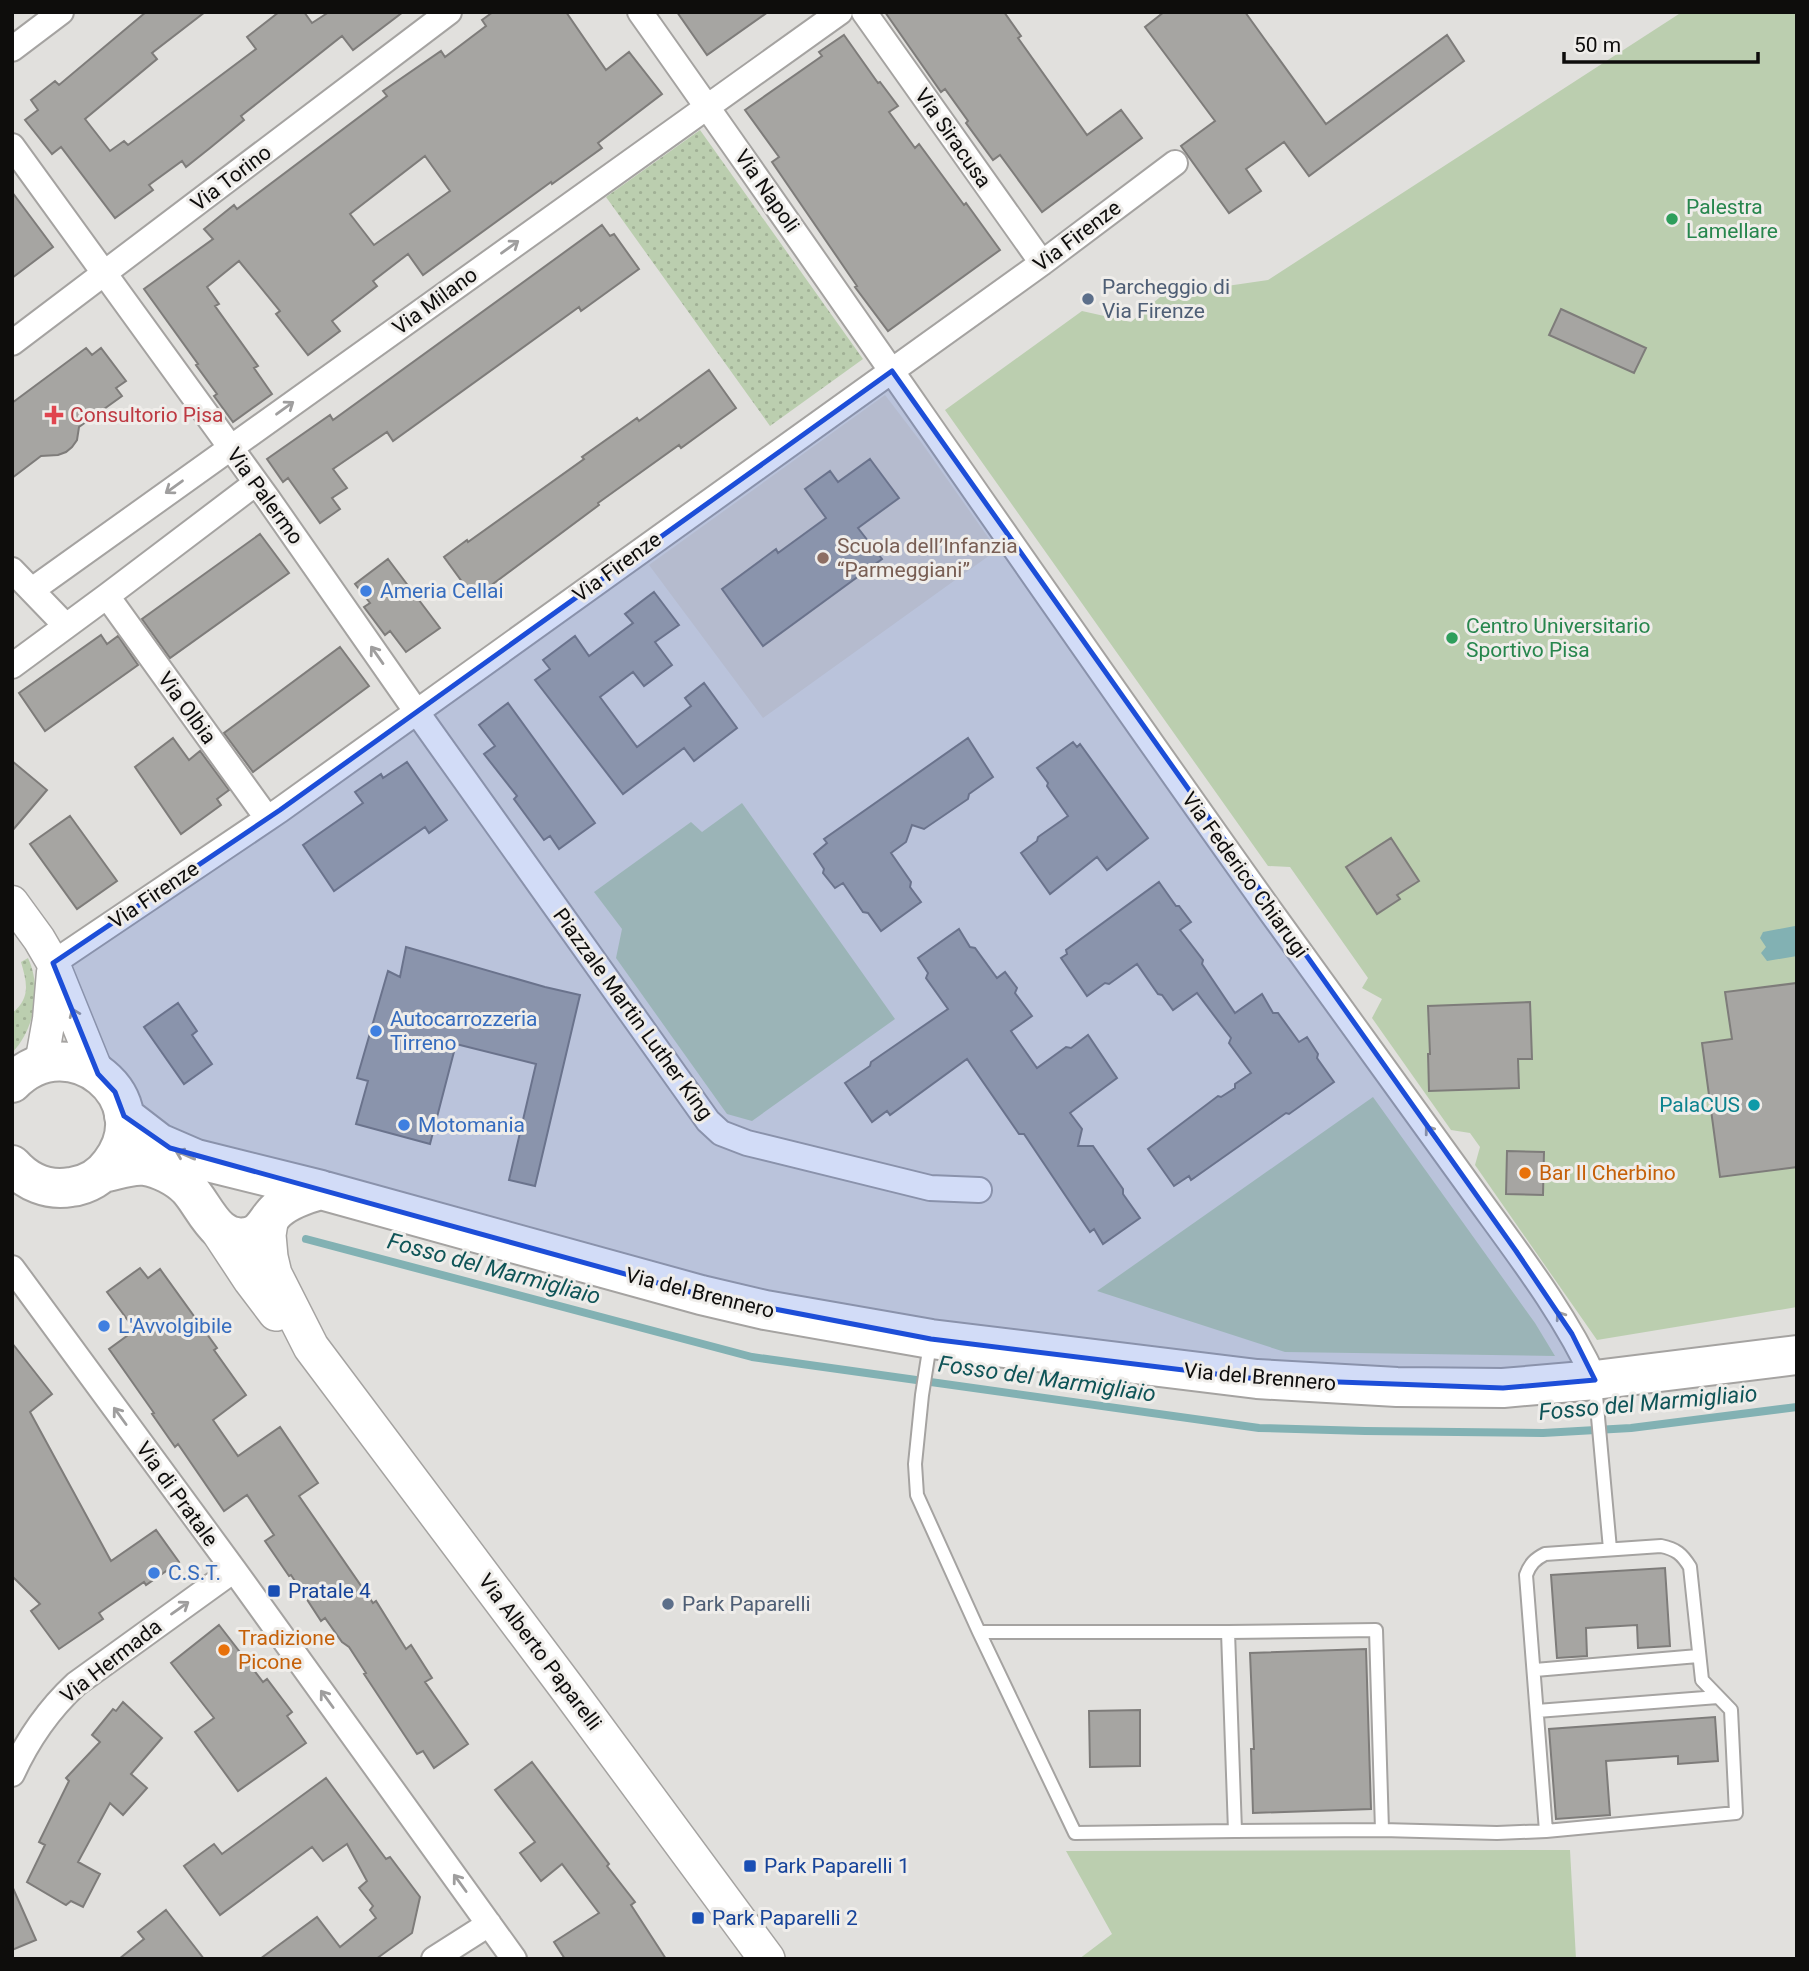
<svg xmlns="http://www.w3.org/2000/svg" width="1809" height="1971" viewBox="0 0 1809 1971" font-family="Roboto,sans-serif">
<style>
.built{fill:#dbd6cc}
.grass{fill:#bbceaf}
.park{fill:url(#park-dots)}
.water{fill:#82b1b3}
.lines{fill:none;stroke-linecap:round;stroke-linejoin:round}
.stream{stroke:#82b1b3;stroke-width:8}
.building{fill:#a6a5a2;stroke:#7e7c7a;stroke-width:2;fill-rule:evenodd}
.service-casing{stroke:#a5a3a1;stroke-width:16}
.minor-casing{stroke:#a5a3a1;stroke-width:28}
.tertiary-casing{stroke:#a5a3a1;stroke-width:35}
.secondary-casing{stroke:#a5a3a1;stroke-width:38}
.primary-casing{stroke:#a5a3a1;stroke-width:42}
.service{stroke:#fff;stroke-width:12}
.minor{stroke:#fff;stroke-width:24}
.tertiary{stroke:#fff;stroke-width:32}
.secondary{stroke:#fff;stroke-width:35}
.primary{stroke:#fff;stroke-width:38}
.oneway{stroke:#9f9e9e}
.marked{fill:#1d4ed8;fill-opacity:0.2;stroke:#1d4ed8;stroke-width:5;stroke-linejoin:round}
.leisure-dot{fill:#2e9e5b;stroke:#efedea;stroke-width:2.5}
.service-dot{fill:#5c6f8a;stroke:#efedea;stroke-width:2.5}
.health-dot{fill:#e0444e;stroke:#efedea;stroke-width:2.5}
.education-dot{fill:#8d6e63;stroke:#efedea;stroke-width:2.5}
.shop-dot{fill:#3f7fe0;stroke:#efedea;stroke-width:2.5}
.culture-dot{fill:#0f9aa8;stroke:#efedea;stroke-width:2.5}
.food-dot{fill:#e8710a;stroke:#efedea;stroke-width:2.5}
.transit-dot{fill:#1a4fb4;stroke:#efedea;stroke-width:2.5}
.labels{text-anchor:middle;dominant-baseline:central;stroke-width:6;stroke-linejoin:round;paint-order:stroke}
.street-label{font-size:21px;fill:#0e0d0c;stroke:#efedea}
.leisure-label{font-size:21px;fill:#27864d;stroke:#efedea;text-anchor:start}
.service-label{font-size:21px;fill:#4e5e75;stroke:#efedea;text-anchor:start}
.health-label{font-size:21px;fill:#be3a42;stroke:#efedea;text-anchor:start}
.education-label{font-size:21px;fill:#785e54;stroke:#efedea;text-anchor:start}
.shop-label{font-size:21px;fill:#366cbe;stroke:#efedea;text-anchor:start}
.culture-label{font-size:21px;fill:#0d838f;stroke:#efedea;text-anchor:end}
.food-label{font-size:21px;fill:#c56008;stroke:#efedea;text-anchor:start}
.transit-label{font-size:21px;fill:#164399;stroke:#efedea;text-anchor:start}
.water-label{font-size:23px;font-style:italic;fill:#0f5457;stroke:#efedea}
</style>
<defs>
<pattern id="park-dots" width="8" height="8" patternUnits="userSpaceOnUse" patternTransform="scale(1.75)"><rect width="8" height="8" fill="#bbceaf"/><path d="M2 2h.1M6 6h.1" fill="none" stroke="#a0b095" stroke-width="1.8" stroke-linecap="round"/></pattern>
</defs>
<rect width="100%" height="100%" fill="#e1e0dd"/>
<!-- built -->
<path class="built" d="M 885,395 L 921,442 L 997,550 L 763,718 L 649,565 Z"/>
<!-- grass -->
<path class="grass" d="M 1682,12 L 1797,12 L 1797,1307 L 1597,1340 L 1475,1165 L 1480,1147 L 1470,1133 L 1451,1130 L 1372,1018 L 1382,999 L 1362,988 L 1368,978 L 1290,867 L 1268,866 L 945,410 L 1082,311 L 1131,322 L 1173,286 L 1220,287 L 1268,280 Z
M 742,803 L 895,1019 L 752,1121 L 727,1114 L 616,958 L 622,929 L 594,892 L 691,822 L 702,832 Z
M 1373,1097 L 1535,1323 L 1555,1356 L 1285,1352 L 1097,1291 Z
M 1570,1850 L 1576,1959 L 1079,1959 L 1112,1934 L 1066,1851 Z"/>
<!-- park -->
<path class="park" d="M 700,130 L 863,359 L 770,426 L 606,197 Z
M 28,958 C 42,988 35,1029 12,1053 L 12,1013 C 31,998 27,983 21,962 Z"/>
<!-- water -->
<path class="water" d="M 1795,926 L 1797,927 L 1797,956 L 1767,961 L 1761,953 L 1766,947 L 1760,938 L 1763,932 Z"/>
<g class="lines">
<!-- stream -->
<path class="stream" d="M 306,1239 L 752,1357 L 1259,1428 L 1365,1431 L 1543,1433 L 1631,1428 L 1797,1407"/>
</g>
<!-- building -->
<path class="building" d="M 146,12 L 205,12 L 152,53 L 157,59 L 85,119 L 110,151 L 124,141 L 128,145 L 256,49 L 247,37 L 279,12 L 304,12 L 312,23 L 329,12 L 403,12 L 353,50 L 342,36 L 241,116 L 244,120 L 210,148 L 186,167 L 182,161 L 149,185 L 153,190 L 115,218 L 61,147 L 52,154 L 25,120 L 38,110 L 31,100 L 55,81 L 59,85 Z
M 493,12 L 566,12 L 606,70 L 629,52 L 662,94 L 598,143 L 602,148 L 552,184 L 551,182 L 423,275 L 408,254 L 373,281 L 377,286 L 332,321 L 340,331 L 308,355 L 276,314 L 280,311 L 239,261 L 207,287 L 219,304 L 215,306 L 258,366 L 254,368 L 272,394 L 233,422 L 214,396 L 217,394 L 196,365 L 198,364 L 144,289 L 213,239 L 204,229 L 234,205 L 237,209 L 387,96 L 383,91 L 441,51 L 445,57 L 486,26 L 482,20 ZM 425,156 L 450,191 L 374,245 L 350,214 Z
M 677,12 L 768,12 L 707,55 Z
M 885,12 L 1004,12 L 1021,36 L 1018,38 L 1087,135 L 1121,110 L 1142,138 L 1042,212 L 1000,155 L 993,160 L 966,123 L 968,121 L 945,89 L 941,92 Z
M 1164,12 L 1245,12 L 1326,124 L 1447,35 L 1464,61 L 1309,176 L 1284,142 L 1246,169 L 1261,191 L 1229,213 L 1181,146 L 1215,121 L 1145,27 Z
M 844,35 L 878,83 L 880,82 L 898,106 L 889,112 L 915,148 L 919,144 L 964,205 L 966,203 L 1000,250 L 888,331 L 855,287 L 857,286 L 772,162 L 779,157 L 745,110 L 822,56 L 819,52 Z
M 12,192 L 53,247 L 12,278 Z
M 602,225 L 610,236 L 614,234 L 639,269 L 581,311 L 579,307 L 393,441 L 387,432 L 333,469 L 347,488 L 332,498 L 340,509 L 320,523 L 288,478 L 283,482 L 267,459 L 330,415 L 333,420 Z
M 1561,309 L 1646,348 L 1634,373 L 1549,335 Z
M 86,348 L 92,355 L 101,348 L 126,381 L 116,388 L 122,396 L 79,427 L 77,440 L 72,447 L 66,452 L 58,455 L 41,456 L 12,478 L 12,403 Z
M 709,370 L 736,408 L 681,448 L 679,445 L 598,503 L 599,505 L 474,598 L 444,557 L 467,540 L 468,542 L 584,459 L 582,457 L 637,418 L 639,421 Z
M 870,459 L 899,498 L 858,528 L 882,559 L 763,646 L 722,589 L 776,549 L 778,553 L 826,518 L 805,489 L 830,471 L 838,482 Z
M 260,534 L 289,573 L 170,658 L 142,619 Z
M 388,559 L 440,628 L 406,652 L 390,631 L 385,635 L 364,607 L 370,603 L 355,584 Z
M 654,592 L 679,625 L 655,642 L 672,665 L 644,686 L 633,672 L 600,697 L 637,747 L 691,706 L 685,698 L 704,683 L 737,728 L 694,761 L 684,748 L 623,794 L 535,680 L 550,669 L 543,660 L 575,636 L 589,656 L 633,623 L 625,614 Z
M 101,635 L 107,644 L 118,636 L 138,665 L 45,731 L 19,693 Z
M 340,647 L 369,686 L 253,772 L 224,733 Z
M 508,703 L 595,823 L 559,849 L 550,836 L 544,840 L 514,799 L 517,796 L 484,754 L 495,746 L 479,725 Z
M 173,738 L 189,760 L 200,751 L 229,790 L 217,799 L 221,805 L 181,834 L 135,767 Z
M 968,738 L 993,777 L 969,794 L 968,799 L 924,829 L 912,825 L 906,842 L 891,853 L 911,882 L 910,887 L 921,902 L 881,931 L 868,913 L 863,912 L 843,883 L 835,888 L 823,873 L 824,869 L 814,854 L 827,843 L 824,839 Z
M 1073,742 L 1077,747 L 1080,744 L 1148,838 L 1107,870 L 1097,857 L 1050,894 L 1021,853 L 1037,841 L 1038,837 L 1068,816 L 1047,786 L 1048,783 L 1037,768 Z
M 12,761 L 47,790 L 12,831 Z
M 407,762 L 447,820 L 429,833 L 425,827 L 334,891 L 303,845 L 363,803 L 355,792 L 381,774 L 383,778 Z
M 70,816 L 117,881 L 77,909 L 30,844 Z
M 1391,838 L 1419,881 L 1397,895 L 1400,899 L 1377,914 L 1346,867 Z
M 1159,882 L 1176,906 L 1179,906 L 1191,922 L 1180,930 L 1203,960 L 1202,964 L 1235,1013 L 1262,994 L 1273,1013 L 1278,1013 L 1299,1042 L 1307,1037 L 1318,1054 L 1317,1058 L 1334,1082 L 1289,1114 L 1286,1113 L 1191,1180 L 1189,1176 L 1174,1186 L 1148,1149 L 1218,1096 L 1221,1097 L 1235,1088 L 1235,1084 L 1251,1073 L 1229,1043 L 1231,1038 L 1197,993 L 1173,1010 L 1162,995 L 1158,994 L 1137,964 L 1109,984 L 1105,983 L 1087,996 L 1061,958 L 1067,954 L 1066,950 Z
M 959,929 L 970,947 L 975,948 L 997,978 L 1005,972 L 1017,988 L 1015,993 L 1032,1016 L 1011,1031 L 1037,1068 L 1066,1047 L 1071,1048 L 1088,1035 L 1117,1078 L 1070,1113 L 1082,1129 L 1078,1146 L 1093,1146 L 1123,1189 L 1123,1194 L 1140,1218 L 1103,1244 L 1094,1229 L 1090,1232 L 1024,1134 L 1019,1134 L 967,1059 L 890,1115 L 887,1111 L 872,1122 L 845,1083 L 870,1066 L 871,1062 L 948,1009 L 926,978 L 928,973 L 918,958 Z
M 406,947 L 545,987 L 580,995 L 535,1186 L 509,1180 L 536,1064 L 456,1044 L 430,1144 L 356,1124 L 368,1081 L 357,1078 L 388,971 L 400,977 Z
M 1797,983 L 1797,1167 L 1720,1177 L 1702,1043 L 1732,1039 L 1725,992 Z
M 1530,1002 L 1532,1059 L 1518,1059 L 1519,1088 L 1429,1091 L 1428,1054 L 1430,1054 L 1428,1006 Z
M 178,1003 L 197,1031 L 192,1035 L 212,1064 L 184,1084 L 144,1027 Z
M 1507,1151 L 1544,1152 L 1543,1195 L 1506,1194 Z
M 140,1268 L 148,1278 L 160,1269 L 217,1348 L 214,1350 L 246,1395 L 213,1420 L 238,1456 L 280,1427 L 318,1483 L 299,1496 L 373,1603 L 376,1601 L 406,1649 L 411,1645 L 432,1678 L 425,1682 L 468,1744 L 434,1768 L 423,1751 L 417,1754 L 364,1674 L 366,1673 L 349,1647 L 342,1642 L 325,1618 L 321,1621 L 291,1575 L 289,1576 L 265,1541 L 274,1535 L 247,1495 L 224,1511 L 178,1444 L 175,1447 L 152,1414 L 154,1413 L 109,1349 L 135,1330 L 107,1292 Z
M 12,1343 L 52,1394 L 30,1412 L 111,1561 L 156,1530 L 179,1562 L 146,1585 L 144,1582 L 99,1613 L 103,1619 L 59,1649 L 31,1611 L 40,1604 L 12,1576 Z
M 1665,1568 L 1670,1646 L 1638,1648 L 1637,1625 L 1586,1628 L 1587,1656 L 1557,1658 L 1551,1575 Z
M 219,1625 L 263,1682 L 267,1679 L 292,1712 L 287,1716 L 306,1743 L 238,1791 L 195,1732 L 214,1718 L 171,1663 Z
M 1366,1649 L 1371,1809 L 1253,1813 L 1251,1749 L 1254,1749 L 1250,1653 Z
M 123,1702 L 162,1738 L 131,1774 L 147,1788 L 123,1815 L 110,1803 L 78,1862 L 100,1874 L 83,1907 L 71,1901 L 66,1905 L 27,1882 L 45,1845 L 39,1842 L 69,1781 L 66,1778 L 100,1742 L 92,1735 L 113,1709 L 116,1711 Z
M 1140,1710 L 1140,1766 L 1090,1767 L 1089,1711 Z
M 1715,1717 L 1718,1761 L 1678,1764 L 1678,1756 L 1606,1761 L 1610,1815 L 1556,1819 L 1549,1729 Z
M 532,1762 L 609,1864 L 607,1866 L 635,1902 L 631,1905 L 666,1959 L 565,1959 L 554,1942 L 599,1913 L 562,1864 L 541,1881 L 520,1853 L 535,1842 L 495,1790 Z
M 326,1778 L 386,1859 L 390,1857 L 420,1897 L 412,1933 L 376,1959 L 260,1959 L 317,1917 L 340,1947 L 376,1918 L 370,1910 L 373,1906 L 359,1888 L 367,1881 L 347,1844 L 323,1861 L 312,1847 L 220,1915 L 184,1866 L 214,1844 L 222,1854 Z
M 12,1886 L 36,1940 L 12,1950 Z
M 166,1910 L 204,1959 L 119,1959 L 144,1939 L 138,1932 Z"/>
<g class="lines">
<defs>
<path id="service" d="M 930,1344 L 922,1395 L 915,1464 L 917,1495 L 979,1632 L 1075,1833 L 1235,1831
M 1595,1384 L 1610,1549
M 979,1632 L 1228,1632 L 1235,1831 L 1382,1830 L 1497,1833 L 1546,1831 L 1526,1575 C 1530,1564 1535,1559 1545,1554 L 1661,1546 C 1676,1549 1682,1554 1690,1567 L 1702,1680 L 1731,1710 L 1736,1813 L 1546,1831
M 1228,1632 L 1376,1630 L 1382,1830
M 1535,1670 L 1698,1656
M 1537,1711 L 1718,1697"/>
<path id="minor" d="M 640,12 C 852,311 1058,614 1271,912 C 1338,1005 1405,1097 1472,1190 C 1516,1251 1564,1312 1595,1380
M 864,12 L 1042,263
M 12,49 L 61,12
M 12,146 L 268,499 L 416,711 L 708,1121 L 721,1133 L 747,1143 L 930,1188 L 979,1190
M 12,343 L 449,12
M 12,570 L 66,626
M 32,590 L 840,12
M 107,596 L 267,818
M 12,666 L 107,596 L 256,483
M 53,963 L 280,810 L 1042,263 L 1175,163
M 12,1268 L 234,1570 L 514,1959
M 12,1774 C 28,1739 48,1710 76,1684 L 234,1570
M 434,1959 L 489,1924"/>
<path id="tertiary" d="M 12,902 L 39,939 L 53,963 L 98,1074
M 41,1064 L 49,1019 L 53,972"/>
<path id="secondary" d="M 271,1216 L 268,1235 L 270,1257 L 274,1274 L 311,1347 L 570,1692 L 767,1959
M 216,1227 L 251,1280 L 276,1313"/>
<path id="primary" d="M 12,1083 C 70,1024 160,1099 111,1163 C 102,1176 87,1185 71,1187 C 48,1191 27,1182 12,1165
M 124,1116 L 159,1143 L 196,1159 L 321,1190 L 701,1295 L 765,1310 L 931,1339 L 1257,1379 L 1397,1387 L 1503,1388 L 1595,1380 L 1797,1355
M 102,1173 C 115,1171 131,1164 145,1166 C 159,1168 177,1177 188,1188 C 205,1206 215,1242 246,1237 C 263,1235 266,1220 277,1210 C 290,1199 306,1194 321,1190"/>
</defs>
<!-- service casing -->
<use href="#service" class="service-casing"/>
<!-- minor casing -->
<use href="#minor" class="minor-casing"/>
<!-- tertiary casing -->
<use href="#tertiary" class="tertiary-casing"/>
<!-- secondary casing -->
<use href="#secondary" class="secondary-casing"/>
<!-- primary casing -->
<use href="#primary" class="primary-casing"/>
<!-- service -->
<use href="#service" class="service"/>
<!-- minor -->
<use href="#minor" class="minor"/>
<!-- tertiary -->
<use href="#tertiary" class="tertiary"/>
<!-- secondary -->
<use href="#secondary" class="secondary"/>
<!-- primary -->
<use href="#primary" class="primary"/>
</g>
<!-- one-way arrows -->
<defs><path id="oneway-shaft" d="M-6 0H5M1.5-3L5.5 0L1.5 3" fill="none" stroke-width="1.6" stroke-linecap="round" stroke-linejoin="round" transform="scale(1.75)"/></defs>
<g class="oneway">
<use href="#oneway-shaft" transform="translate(510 247) rotate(-36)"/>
<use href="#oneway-shaft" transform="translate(285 408) rotate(-36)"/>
<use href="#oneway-shaft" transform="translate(174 487) rotate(144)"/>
<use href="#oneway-shaft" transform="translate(377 655) rotate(-125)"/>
<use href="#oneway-shaft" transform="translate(76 1018) rotate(-112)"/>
<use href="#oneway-shaft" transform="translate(1432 1134) rotate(-126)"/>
<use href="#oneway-shaft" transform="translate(185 1155) rotate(-157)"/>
<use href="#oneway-shaft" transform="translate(1563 1320) rotate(-124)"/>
<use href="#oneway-shaft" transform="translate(120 1416) rotate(-126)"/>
<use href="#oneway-shaft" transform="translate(180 1608) rotate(-35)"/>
<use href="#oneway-shaft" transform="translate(327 1699) rotate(-126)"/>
<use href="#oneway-shaft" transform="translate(460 1883) rotate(-126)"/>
</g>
<!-- marked area -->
<path class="marked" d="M 892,371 L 1516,1251 L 1572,1334 L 1595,1380 L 1503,1388 L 1257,1379 L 931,1339 L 701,1295 L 170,1148 L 124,1116 L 115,1092 L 98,1074 L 53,963 L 280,810 Z"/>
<!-- markers -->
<g class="leisure-dot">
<circle cx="1672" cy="219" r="7"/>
<circle cx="1452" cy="638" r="7"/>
</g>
<g class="service-dot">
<circle cx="1088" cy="299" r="7"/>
<circle cx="668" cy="1604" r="7"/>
</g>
<path class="health-dot" d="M50.5 404.5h7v7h7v7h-7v7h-7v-7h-7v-7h7z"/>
<circle class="education-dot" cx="823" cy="558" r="7"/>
<g class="shop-dot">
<circle cx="366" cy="591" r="7"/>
<circle cx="376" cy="1031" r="7"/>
<circle cx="404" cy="1125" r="7"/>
<circle cx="104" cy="1326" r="7"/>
<circle cx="154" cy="1573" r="7"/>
</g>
<circle class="culture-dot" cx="1754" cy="1105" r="7"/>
<g class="food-dot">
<circle cx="1525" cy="1173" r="7"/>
<circle cx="224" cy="1650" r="7"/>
</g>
<g class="transit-dot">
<rect x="267" y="1584" width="14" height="14" rx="3.5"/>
<rect x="743" y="1859" width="14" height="14" rx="3.5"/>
<rect x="691" y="1911" width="14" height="14" rx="3.5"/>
</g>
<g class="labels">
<!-- street labels -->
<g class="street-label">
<text transform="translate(953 138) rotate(55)">Via Siracusa</text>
<text transform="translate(231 178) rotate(-37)">Via Torino</text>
<text transform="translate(767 191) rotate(55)">Via Napoli</text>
<text transform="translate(1077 236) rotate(-37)">Via Firenze</text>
<text transform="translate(435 301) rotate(-36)">Via Milano</text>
<text transform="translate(265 496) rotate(54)">Via Palermo</text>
<text transform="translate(617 567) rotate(-36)">Via Firenze</text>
<text transform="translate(187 708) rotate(54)">Via Olbia</text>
<text transform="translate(1245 875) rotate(54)">Via Federico Chiarugi</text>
<text transform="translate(154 895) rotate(-34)">Via Firenze</text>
<text transform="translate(633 1014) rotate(54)">Piazzale Martin Luther King</text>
<text transform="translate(700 1293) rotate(14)">Via del Brennero</text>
<text transform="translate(1260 1377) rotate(5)">Via del Brennero</text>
<text transform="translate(177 1494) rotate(54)">Via di Pratale</text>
<text transform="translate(540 1652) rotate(53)">Via Alberto Paparelli</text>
<text transform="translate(111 1661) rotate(-38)">Via Hermada</text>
</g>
<!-- leisure labels -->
<g class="leisure-label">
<text x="1686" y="207">Palestra<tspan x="1686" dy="24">Lamellare</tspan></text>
<text x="1466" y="626">Centro Universitario<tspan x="1466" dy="24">Sportivo Pisa</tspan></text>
</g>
<!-- service labels -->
<g class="service-label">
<text x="1102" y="287">Parcheggio di<tspan x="1102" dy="24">Via Firenze</tspan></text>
<text x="682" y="1604">Park Paparelli</text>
</g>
<!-- health labels -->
<g class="health-label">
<text x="70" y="415">Consultorio Pisa</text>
</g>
<!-- education labels -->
<g class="education-label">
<text x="837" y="546">Scuola dell’Infanzia<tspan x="837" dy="24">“Parmeggiani”</tspan></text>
</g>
<!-- shop labels -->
<g class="shop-label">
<text x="380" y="591">Ameria Cellai</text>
<text x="390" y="1019">Autocarrozzeria<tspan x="390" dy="24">Tirreno</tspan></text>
<text x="418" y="1125">Motomania</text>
<text x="118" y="1326">L'Avvolgibile</text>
<text x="168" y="1573">C.S.T.</text>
</g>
<!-- culture labels -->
<g class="culture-label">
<text x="1740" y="1105">PalaCUS</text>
</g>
<!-- food labels -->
<g class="food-label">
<text x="1539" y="1173">Bar Il Cherbino</text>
<text x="238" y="1638">Tradizione<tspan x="238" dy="24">Picone</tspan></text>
</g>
<!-- transit labels -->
<g class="transit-label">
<text x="288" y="1591">Pratale 4</text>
<text x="764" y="1866">Park Paparelli 1</text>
<text x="712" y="1918">Park Paparelli 2</text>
</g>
<!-- water labels -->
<g class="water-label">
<text transform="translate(494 1269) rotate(15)">Fosso del Marmigliaio</text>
<text transform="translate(1047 1379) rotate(8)">Fosso del Marmigliaio</text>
<text transform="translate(1648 1403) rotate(-5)">Fosso del Marmigliaio</text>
</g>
</g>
<!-- border -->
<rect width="1809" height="1971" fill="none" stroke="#0e0d0c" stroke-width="28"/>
<!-- scale -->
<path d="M1564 52v10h194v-10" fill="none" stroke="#0e0d0c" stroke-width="3.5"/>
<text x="1574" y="52" font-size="21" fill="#0e0d0c" stroke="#efedea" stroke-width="5" paint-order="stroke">50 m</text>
</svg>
